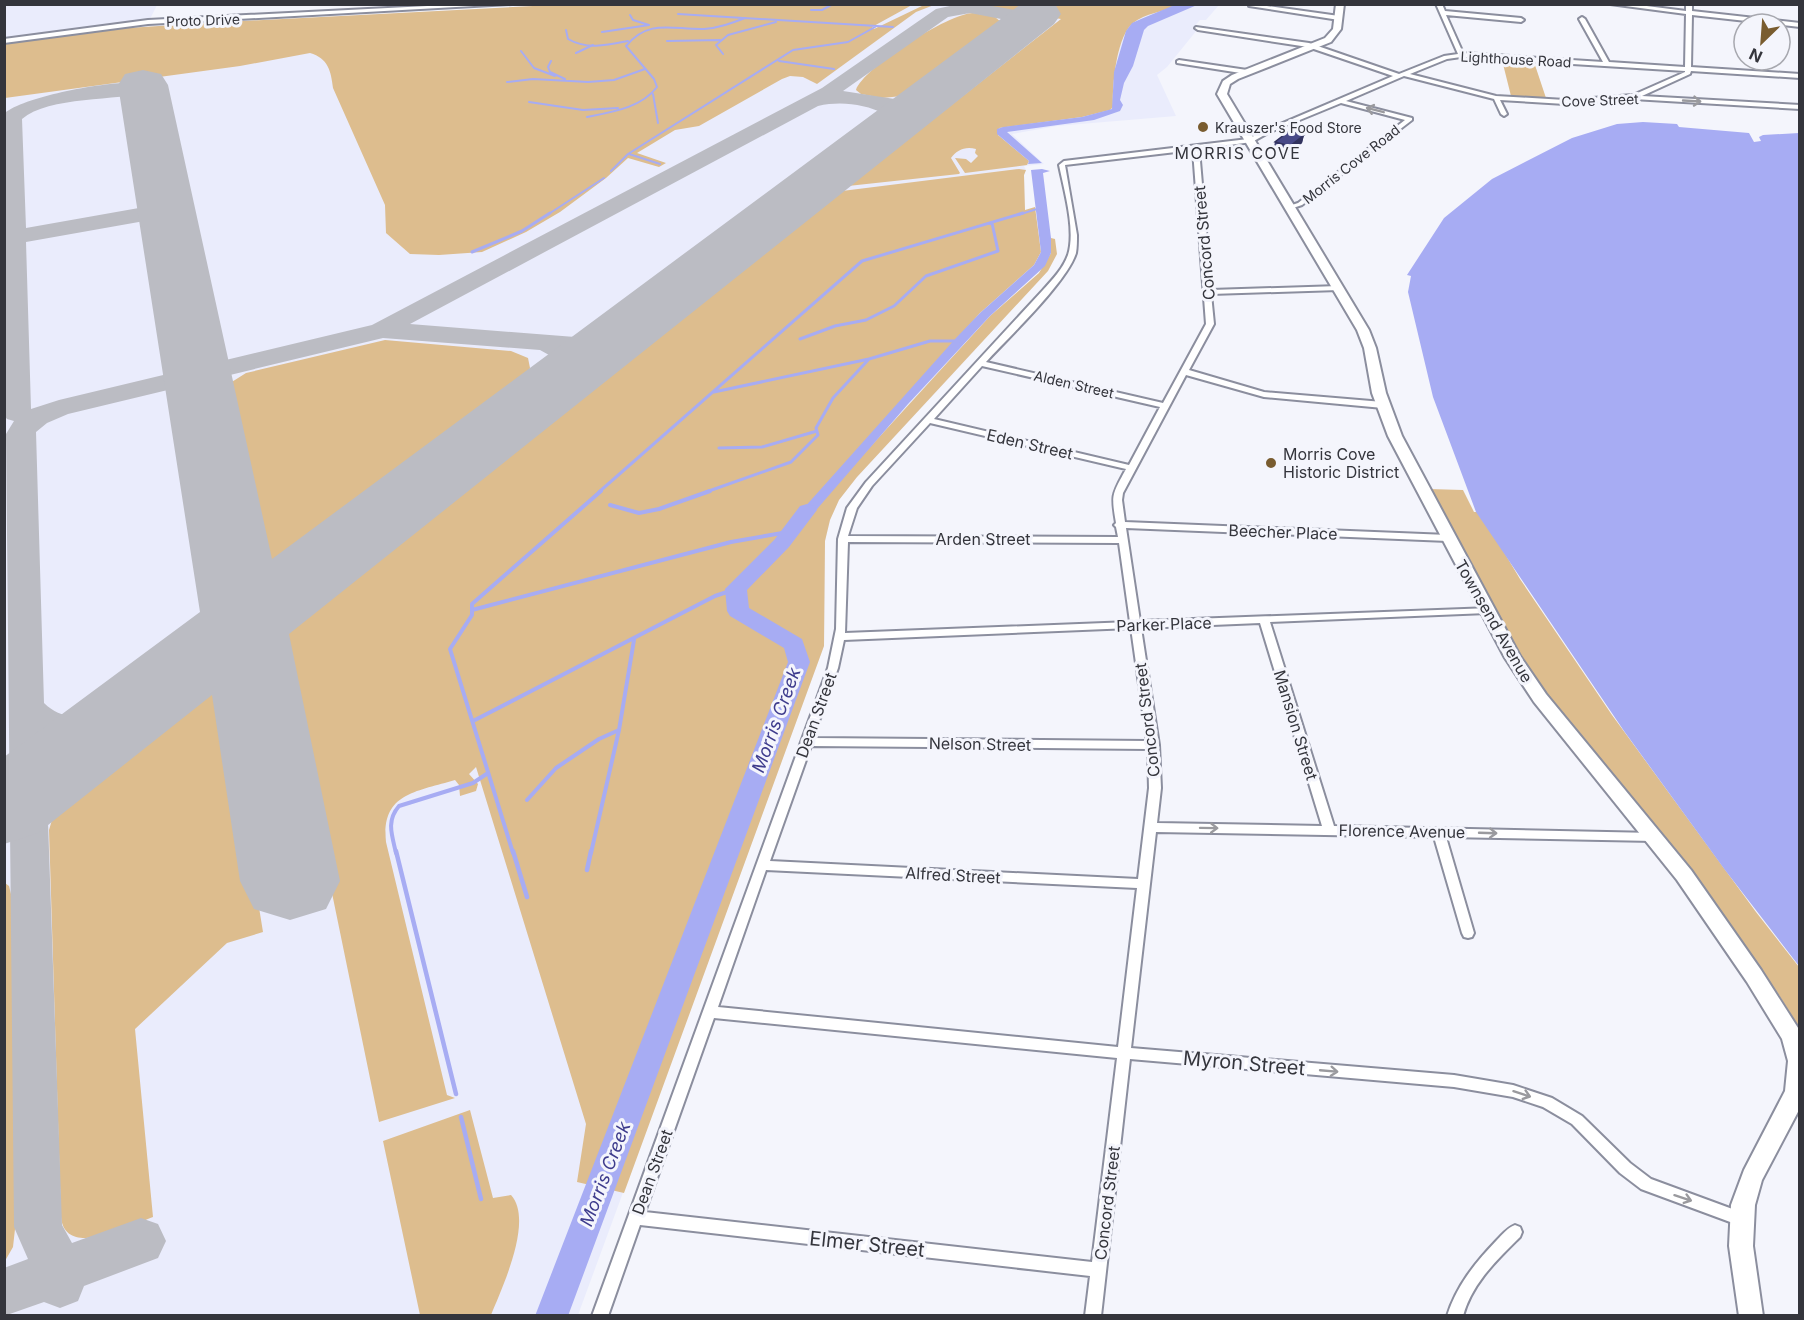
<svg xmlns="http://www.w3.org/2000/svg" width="1804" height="1320" viewBox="0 0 1804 1320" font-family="Inter,sans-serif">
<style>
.built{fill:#eaecfc}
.green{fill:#ddbd8e}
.water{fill:#a7acf3}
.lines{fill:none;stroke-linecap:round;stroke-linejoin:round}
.stream-far3{stroke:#a7acf3;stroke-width:2}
.stream-far2{stroke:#a7acf3;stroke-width:3}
.stream-far1{stroke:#a7acf3;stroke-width:4}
.stream{stroke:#a7acf3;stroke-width:4.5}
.river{fill:#a7acf3;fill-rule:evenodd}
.taxiway{fill:#bbbcc3;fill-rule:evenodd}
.runway{fill:#bbbcc3;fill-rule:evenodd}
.minor-casing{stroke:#8b8e9e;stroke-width:4}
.secondary-casing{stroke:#8b8e9e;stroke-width:4}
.minor{fill:#fff;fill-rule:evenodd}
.secondary{fill:#fff;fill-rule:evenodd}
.wall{fill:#3e3f74}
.shaded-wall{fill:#32335e}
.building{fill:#484987;stroke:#32335e;stroke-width:1.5}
.oneway{stroke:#9a9a9e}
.poi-dot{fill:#795c2f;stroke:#f4f5fc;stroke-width:2}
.labels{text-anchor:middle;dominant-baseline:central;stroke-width:6;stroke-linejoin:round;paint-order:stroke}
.far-street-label{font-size:14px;fill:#34353c;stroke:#f4f5fc}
.far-poi-label{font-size:14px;fill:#34353c;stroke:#f4f5fc;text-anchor:start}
.far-quarter-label{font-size:16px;letter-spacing:1.5px;fill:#34353c;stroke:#f4f5fc}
.street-label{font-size:16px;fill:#34353c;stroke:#f4f5fc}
.poi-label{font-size:16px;fill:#34353c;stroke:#f4f5fc;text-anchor:start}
.water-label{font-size:18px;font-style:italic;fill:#3e3c8d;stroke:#f4f5fc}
.near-street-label{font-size:20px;fill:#34353c;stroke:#f4f5fc}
</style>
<rect width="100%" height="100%" fill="#f4f5fc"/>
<!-- built -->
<path class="built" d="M 5,5 L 157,5 L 150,19 L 5,40 Z
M 553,5 L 1219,5 L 1206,20 L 1200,20 L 1192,29 L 1197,30 L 1167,67 L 1157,75 L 1176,116 L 1057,126 L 1012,134 L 1044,164 L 1024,166 L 1026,170 L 1024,175 L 1025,210 L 955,337 L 964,346 L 975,350 L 857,477 L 839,500 L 830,520 L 825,541 L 824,646 L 578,1315 L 5,1316 L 5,44 L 128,28 L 205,23 Z"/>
<!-- green -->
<path class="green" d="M 985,4 L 1177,5 C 1164,12 1145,13 1133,23 C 1116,37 1112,87 1113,107 L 1110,110 L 1082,117 L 999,128 L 998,135 L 1029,161 L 1027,165 L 965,173 L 955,158 L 966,159 L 971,163 L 978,156 L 975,153 L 976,149 C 965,146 957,150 951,158 L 960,173 L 959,174 L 848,186 L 1061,19 L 983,6 Z
M 553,5 L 912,5 L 872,27 L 874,29 L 924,5 L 934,5 L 916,12 L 817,84 L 803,77 L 790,76 L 782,79 L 699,126 L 675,130 L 637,153 L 666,163 L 659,167 L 628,158 L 606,178 L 560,212 L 526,232 L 482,252 L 439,255 L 410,254 L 386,233 L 385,205 L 333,88 C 331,71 328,58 310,53 L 240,66 L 5,98 L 5,44 L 128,28 L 205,23 Z
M 973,13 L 995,17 L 1001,22 L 902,96 L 882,98 L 861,94 L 856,90 C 863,68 949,13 973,13 Z
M 1502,60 L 1534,62 L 1546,98 L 1511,96 Z
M 1019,169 L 1026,170 L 1024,175 L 1025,210 L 1035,207 L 1041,252 L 1034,265 L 980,313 L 820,491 L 828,493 L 990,316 L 1039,273 L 1051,253 L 1051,238 L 1055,239 L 1057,254 L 1048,271 L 857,477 L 839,500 L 830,520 L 825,541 L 824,646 L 624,1193 L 577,1182 L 586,1124 L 476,767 L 469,774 L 478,784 L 476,791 L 460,796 L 459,785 L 455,780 C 416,792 381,793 386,842 L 447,1095 L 455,1098 L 379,1122 L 279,635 L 842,191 Z
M 385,340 L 511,351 L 528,358 L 530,368 L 525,377 L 264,572 L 226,390 L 227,385 L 246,373 Z
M 1429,489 L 1463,490 L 1474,512 L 1480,512 L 1520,579 L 1612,715 L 1756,912 L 1799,967 L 1799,1027 L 1777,992 L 1671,846 L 1540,688 L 1453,536 Z
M 222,680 L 263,932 L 227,943 L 135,1029 L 153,1217 C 132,1225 65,1260 61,1217 L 49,830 L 52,820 L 67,802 Z
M 5,883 L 9,886 L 12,898 L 15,1229 L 13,1247 L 5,1261 Z
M 470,1110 L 493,1198 L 511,1195 C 534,1220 502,1288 491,1315 L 420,1315 L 383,1141 Z"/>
<!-- water -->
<path class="water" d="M 1177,4 L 1197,5 L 1148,26 L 1144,30 L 1133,66 L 1124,83 L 1120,100 L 1123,105 L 1120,111 L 1094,120 L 1007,132 L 1042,163 L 1028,164 L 1029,161 L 997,134 L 997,129 L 1003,127 L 1082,117 L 1112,109 L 1114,72 L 1126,31 L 1132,23 L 1141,19 Z
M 1643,122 L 1677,124 L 1679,127 L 1749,133 L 1754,142 L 1761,141 L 1759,137 L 1763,135 L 1799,133 L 1799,966 L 1725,870 L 1624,731 L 1476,512 L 1433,397 L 1408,292 L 1411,276 L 1407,275 L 1444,218 L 1492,179 L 1572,138 L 1617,124 Z
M 1042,169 L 1050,171 L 1043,173 L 1051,238 L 1051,253 L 1045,266 L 990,316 L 908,404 L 798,531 L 788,532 L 786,528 L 956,338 L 980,313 L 1034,265 L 1041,252 L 1031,170 Z"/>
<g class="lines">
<!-- stream-far3 -->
<path class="stream-far3" d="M 889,4 L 914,5
M 811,10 L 822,10 L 833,4
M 678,14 L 893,27
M 630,15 L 633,20 L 649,25
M 566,30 L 568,39 C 587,50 608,45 628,41
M 602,32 L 649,25
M 667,41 L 720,40
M 521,51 L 534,68 L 555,76
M 576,53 L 593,45
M 723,54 L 716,45 L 728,35 L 776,22
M 551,61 L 548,67 L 550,72 L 565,79
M 779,61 L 834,69
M 507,82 L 533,79 L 588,82 L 614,80 L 645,69
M 653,94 L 658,123
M 529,102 L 583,110 L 618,108
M 587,117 C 612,112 641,108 657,87 L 654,79 L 626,46 C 649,18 673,30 704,29 C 719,28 732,23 745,18
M 629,154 L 660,164
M 611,171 L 628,154 L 793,50 L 848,42 L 875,27
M 547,215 L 604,178
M 1018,215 L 1040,208"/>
<!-- stream-far2 -->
<path class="stream-far2" d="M 472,252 L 522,231 L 550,213
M 800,339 L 835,326 L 866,320 L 894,306 L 926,276 L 998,251 L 992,223
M 714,392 L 869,359 L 930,341 L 959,341
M 719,448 L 762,447 L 817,431
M 599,492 L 862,261 L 1023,213
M 706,492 L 791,462 L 818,435 L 816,428 L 833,398 L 869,359"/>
<!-- stream-far1 -->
<path class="stream-far1" d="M 610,505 L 639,513 L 659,509 L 710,491
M 472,610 L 731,542 L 788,532
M 473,721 L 715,596 L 736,589
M 527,800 L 556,768 L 599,739 L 619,730
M 396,853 C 392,835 386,821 399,806 L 473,783 L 488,773
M 513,853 L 450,649 L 472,615 L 472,604 L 601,491
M 591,853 L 619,730 L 634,640"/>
<!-- stream -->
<path class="stream" d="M 396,851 L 456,1094
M 513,851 L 527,897
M 587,870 L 591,851
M 461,1117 L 481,1199"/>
<!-- river -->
<path class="river" d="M 807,504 L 814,506 L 817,510 L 789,547 L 747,590 L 749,608 L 802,639 L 810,662 L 568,1316 L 535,1316 L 788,662 L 784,648 L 730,616 L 727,611 L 725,589 L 775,539 L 800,506 Z"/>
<!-- taxiway -->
<path class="taxiway" d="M 959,4 L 981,4 L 1033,13 L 1040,15 L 1042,19 L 1040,23 L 1033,25 L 970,13 L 948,17 L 843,91 L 901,100 L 927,94 L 934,96 L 937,100 L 934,104 L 905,111 L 910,122 L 906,126 L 899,128 L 892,126 L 885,114 C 864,104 841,101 818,106 L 410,324 L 575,337 C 594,336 613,325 630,329 L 634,335 C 625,349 597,352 581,353 L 585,359 L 582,375 L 578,381 L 568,383 L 558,381 L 554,375 L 558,360 L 540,350 L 383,338 L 68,414 L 47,423 L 36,432 L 44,703 C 76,734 103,698 134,695 C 138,695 143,697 148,698 L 153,707 C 137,734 73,744 45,736 L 62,1225 L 72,1243 L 141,1218 L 158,1224 L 166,1241 L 158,1258 L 84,1286 L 78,1301 L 60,1308 L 44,1302 L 4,1316 L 4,1268 L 28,1259 L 14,1227 L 6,434 L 14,421 L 7,419 L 4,415 L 5,113 C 26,95 125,77 151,84 L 154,88 L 151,92 C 117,101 49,96 22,119 L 26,228 L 167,203 L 175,205 L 179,210 L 175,215 L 167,217 L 26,242 L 31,409 L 59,400 L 372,325 L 822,88 L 936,9 Z"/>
<!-- runway -->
<path class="runway" d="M 1021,4 L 1055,4 L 1061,14 L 1054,24 L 289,634 L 340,881 L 326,909 L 290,920 L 254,909 L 240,881 L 212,695 L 38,833 L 4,844 L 4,757 L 200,612 L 118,85 L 125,74 L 143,70 L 161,74 L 168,85 L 272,559 Z"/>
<defs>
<path id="minor" d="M 467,4 L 512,4 L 148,24 L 4,43 L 4,39 L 148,20 Z
M 1253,4 L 1339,16 L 1342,18 L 1339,20 L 1249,6 Z
M 1436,4 L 1442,4 L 1445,11 L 1521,18 L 1524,20 L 1521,22 L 1446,15 L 1463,53 L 1603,62 L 1579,19 L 1582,17 L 1585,19 L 1609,62 L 1685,67 L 1686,14 L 1610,4 L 1631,4 L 1686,11 L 1686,4 L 1692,4 L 1692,11 L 1800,23 L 1800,27 L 1692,15 L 1691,67 L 1800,74 L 1800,78 L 1691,71 L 1690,74 L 1642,96 L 1800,105 L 1800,109 L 1633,99 L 1565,104 L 1500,100 L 1507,114 L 1504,116 L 1501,114 L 1494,99 L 1404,76 L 1346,101 L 1412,118 L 1412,120 L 1302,205 L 1290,209 L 1286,207 L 1298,203 L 1405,120 L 1341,103 L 1268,133 L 1252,142 L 1199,149 L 1211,290 L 1339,286 L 1343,288 L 1339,290 L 1211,294 L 1214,324 L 1189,370 L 1264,392 L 1383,402 L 1387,405 L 1383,408 L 1264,397 L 1186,375 L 1123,493 L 1122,500 L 1125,522 L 1448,535 L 1453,538 L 1448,541 L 1126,528 L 1140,621 L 1491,608 L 1492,610 L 1491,612 L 1487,613 L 1270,622 L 1334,826 L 1654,833 L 1658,834 L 1660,837 L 1658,840 L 1654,841 L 1446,837 L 1474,933 L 1472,937 L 1468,938 L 1464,937 L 1462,933 L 1434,837 L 1156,832 L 1131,1048 L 1454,1075 L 1513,1085 L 1552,1098 L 1582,1116 L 1630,1163 L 1651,1179 L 1746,1214 L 1748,1219 L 1746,1224 L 1741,1226 L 1641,1189 L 1620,1173 L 1572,1124 L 1543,1107 L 1513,1097 L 1454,1087 L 1130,1059 L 1101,1316 L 1085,1316 L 1090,1276 L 640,1225 L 608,1316 L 592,1316 L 828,668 L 836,629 L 838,539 L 847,508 L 866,482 L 1043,290 C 1052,280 1063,269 1068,255 C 1076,230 1064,190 1059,165 L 1064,161 L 1248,139 L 1264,131 L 1393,76 L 1308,47 L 1198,30 L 1195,28 L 1196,27 L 1309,43 L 1399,74 L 1444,56 L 1458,54 ZM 1461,57 L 1685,71 L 1685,72 L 1633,95 L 1565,100 L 1496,96 L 1410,74 L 1447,59 ZM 1193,150 L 1206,324 L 1163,403 L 986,362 C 1008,338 1067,282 1076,253 C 1077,247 1077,241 1077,235 L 1065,165 ZM 982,366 L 1160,407 L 1129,465 L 934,419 ZM 930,423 L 1126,469 C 1112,495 1111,494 1116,523 L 1114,525 L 1116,527 L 1118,537 L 848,536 L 857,508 L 872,486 ZM 848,542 L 1119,543 L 1130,622 L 845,633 ZM 1260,623 L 1322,826 L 1157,823 L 1161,788 L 1159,745 L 1141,628 ZM 1131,628 L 1147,741 L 813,738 L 838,668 L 844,640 ZM 811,746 L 1148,749 L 1149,788 L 1138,879 L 770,861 ZM 766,870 L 1137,888 L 1118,1047 L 718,1007 ZM 714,1018 L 1117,1058 L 1092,1262 L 645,1212 Z
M 1179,60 L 1247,70 L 1250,72 L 1247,74 L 1177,63 L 1177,61 Z
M 1515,1225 L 1520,1227 L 1522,1232 L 1520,1237 C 1497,1260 1472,1283 1463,1316 L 1447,1316 C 1457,1285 1475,1263 1497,1240 C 1503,1234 1507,1228 1515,1225 Z"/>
<path id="secondary" d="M 1336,4 L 1344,4 L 1341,29 L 1331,42 L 1238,79 L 1230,84 L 1227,94 L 1369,330 L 1376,348 L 1386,393 L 1402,436 L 1520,656 L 1546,694 L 1691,870 L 1761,970 L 1800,1031 L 1800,1108 L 1762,1180 L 1755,1205 L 1753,1246 L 1763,1316 L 1739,1316 L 1729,1246 L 1731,1205 L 1744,1170 L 1785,1091 L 1788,1061 L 1782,1039 L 1747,982 L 1677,880 L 1534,702 L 1505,658 L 1388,436 L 1372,393 L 1364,348 L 1357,330 L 1217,94 L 1223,81 L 1232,75 L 1325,38 L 1333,29 Z"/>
</defs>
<!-- minor casing -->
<use href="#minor" class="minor-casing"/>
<!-- secondary casing -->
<use href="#secondary" class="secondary-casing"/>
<!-- minor -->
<use href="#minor" class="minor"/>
<!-- secondary -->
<use href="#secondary" class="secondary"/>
</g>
<!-- wall -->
<path class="wall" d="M 1304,135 L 1302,143 L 1288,155 L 1273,151 L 1275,142 Z"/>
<!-- shaded-wall -->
<path class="shaded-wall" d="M 1304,135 L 1302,143 L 1288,155 L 1290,146 Z"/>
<!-- building -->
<path class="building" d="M 1289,131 L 1304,135 L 1290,146 L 1275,142 Z"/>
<!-- one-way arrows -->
<defs><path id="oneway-shaft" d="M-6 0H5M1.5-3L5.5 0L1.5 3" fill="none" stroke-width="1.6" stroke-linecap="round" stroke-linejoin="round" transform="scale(1.5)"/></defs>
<g class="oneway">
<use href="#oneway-shaft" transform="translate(1692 101) rotate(3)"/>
<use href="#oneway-shaft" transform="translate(1375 110) rotate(-166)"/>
<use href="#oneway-shaft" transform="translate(1209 828) rotate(1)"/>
<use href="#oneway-shaft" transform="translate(1488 833) rotate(2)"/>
<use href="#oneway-shaft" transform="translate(1329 1071) rotate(5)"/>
<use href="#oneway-shaft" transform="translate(1522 1094) rotate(18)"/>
<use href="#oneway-shaft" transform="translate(1683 1198) rotate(18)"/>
</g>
<!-- markers -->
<g class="poi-dot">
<circle cx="1203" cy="127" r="6"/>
<circle cx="1271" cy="463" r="6"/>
</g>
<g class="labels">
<!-- far-street labels -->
<g class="far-street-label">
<text transform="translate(203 20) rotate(-2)">Proto Drive</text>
<text transform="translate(1516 59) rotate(3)">Lighthouse Road</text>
<text transform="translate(1600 100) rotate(-2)">Cove Street</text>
<text transform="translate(1351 164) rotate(-38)">Morris Cove Road</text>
<text transform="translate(1074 384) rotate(13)">Alden Street</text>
</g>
<!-- far-poi labels -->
<g class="far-poi-label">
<text x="1215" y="127">Krauszer's Food Store</text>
</g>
<!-- far-quarter labels -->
<g class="far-quarter-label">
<text x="1238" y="153">MORRIS COVE</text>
</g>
<!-- street labels -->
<g class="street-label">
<text transform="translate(1204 243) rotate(-95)">Concord Street</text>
<text transform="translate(1030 444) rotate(13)">Eden Street</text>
<text transform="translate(1283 532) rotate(2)">Beecher Place</text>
<text x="983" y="539">Arden Street</text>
<text transform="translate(1494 621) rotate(60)">Townsend Avenue</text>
<text transform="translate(1164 624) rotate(-2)">Parker Place</text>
<text transform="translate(816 715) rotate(-70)">Dean Street</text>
<text transform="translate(1147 720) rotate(-97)">Concord Street</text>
<text transform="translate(1296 725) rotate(73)">Mansion Street</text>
<text transform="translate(980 744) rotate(1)">Nelson Street</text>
<text transform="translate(1402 831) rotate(1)">Florence Avenue</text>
<text transform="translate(953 875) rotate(3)">Alfred Street</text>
<text transform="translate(652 1172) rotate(-70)">Dean Street</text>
<text transform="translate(1107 1203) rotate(-83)">Concord Street</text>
</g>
<!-- poi labels -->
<g class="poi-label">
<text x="1283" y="454">Morris Cove<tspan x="1283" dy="18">Historic District</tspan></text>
</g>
<!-- water labels -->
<g class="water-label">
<text transform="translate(776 720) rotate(-70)">Morris Creek</text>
<text transform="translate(605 1174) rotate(-69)">Morris Creek</text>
</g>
<!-- near-street labels -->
<g class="near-street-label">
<text transform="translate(1244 1063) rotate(5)">Myron Street</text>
<text transform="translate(867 1244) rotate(6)">Elmer Street</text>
</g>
</g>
<!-- border -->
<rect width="1804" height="1320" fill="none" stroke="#34353c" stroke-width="12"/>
<!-- north arrow -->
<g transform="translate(1762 42) rotate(205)"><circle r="28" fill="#f4f5fc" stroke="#a7a8af" stroke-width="1.5"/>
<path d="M0-4.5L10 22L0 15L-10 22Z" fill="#795c2f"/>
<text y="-9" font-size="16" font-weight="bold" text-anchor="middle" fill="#34353c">N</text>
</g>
</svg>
